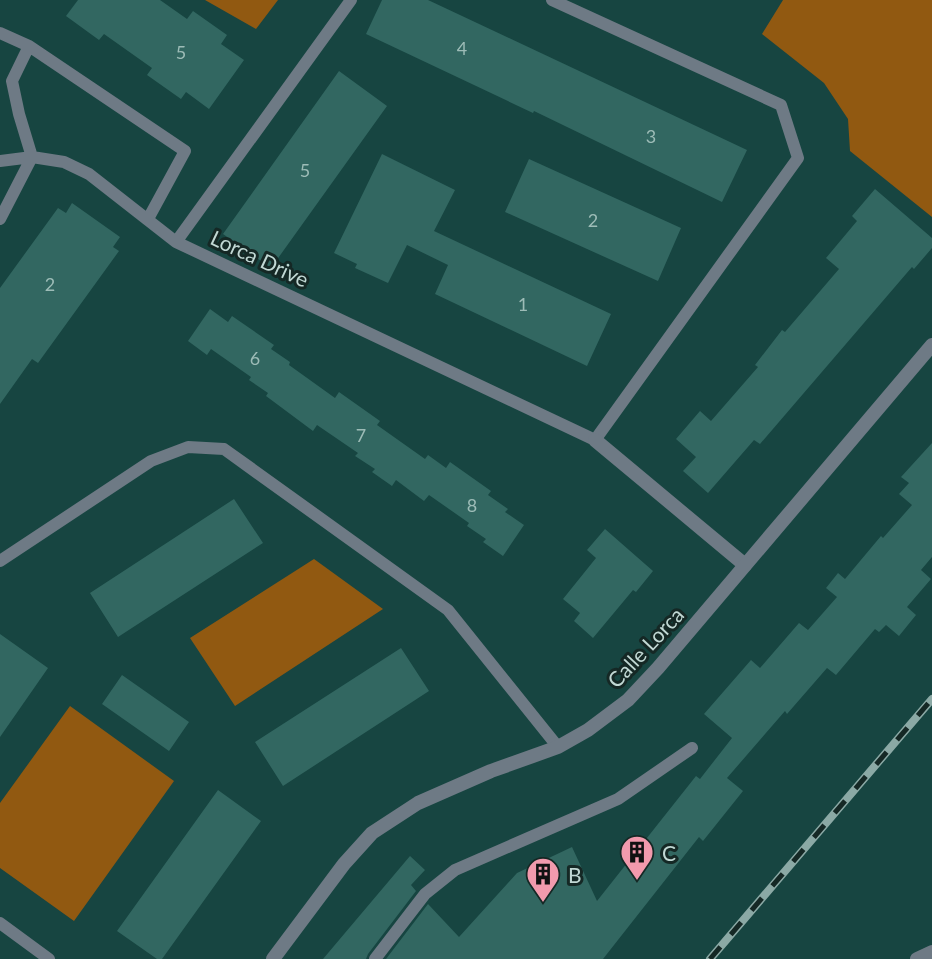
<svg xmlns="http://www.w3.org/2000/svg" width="932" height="959" viewBox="0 0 932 959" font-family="Lato,sans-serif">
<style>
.green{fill:#915911}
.building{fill:#326761}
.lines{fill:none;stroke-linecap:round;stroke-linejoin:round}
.service{stroke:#6e7a85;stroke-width:12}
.minor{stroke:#6e7a85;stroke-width:14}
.tertiary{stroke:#6e7a85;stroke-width:14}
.rail-casing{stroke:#8ba9a5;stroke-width:8}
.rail{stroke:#152825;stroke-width:5;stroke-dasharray:16;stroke-linecap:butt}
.labels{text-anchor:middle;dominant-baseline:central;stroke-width:6;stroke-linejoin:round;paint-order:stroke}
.number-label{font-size:18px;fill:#9dbcb7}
.street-label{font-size:21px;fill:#c1d8d4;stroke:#152825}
.poi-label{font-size:21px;fill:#c1d8d4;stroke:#152825;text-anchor:start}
</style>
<rect width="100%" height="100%" fill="#174541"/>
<!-- green -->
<path class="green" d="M 205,0 L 278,0 L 256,29 Z
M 783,0 L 932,0 L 932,217 L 850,151 L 848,119 L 824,83 L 762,34 Z
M 314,559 L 383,609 L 235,706 L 190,638 Z
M 70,706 L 174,781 L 74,921 L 0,868 L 0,803 Z"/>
<!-- building -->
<path class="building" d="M 78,0 L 160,0 L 187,19 L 193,11 L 227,35 L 221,44 L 244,60 L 209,109 L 186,92 L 181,99 L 147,75 L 152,68 L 104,34 L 99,40 L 66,16 Z
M 382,0 L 428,0 L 747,150 L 722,202 L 534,111 L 533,113 L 366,34 Z
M 339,71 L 387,106 L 271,268 L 223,234 Z
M 382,154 L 455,190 L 434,231 L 611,314 L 587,366 L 435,294 L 448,265 L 407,245 L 388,283 L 355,268 L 357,264 L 334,253 Z
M 529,159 L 681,228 L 658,281 L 505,212 Z
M 875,189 L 932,238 L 932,248 L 914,269 L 912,267 L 760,444 L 754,440 L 708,493 L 683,471 L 696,457 L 676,439 L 700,411 L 711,421 L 758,367 L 755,365 L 782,330 L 785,332 L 839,269 L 826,258 L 857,221 L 852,216 Z
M 72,203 L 120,237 L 113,247 L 119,251 L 38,363 L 32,359 L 0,404 L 0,288 L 58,208 L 66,213 Z
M 210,309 L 228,322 L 232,316 L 274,345 L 271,349 L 290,362 L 289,365 L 335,398 L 339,392 L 380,421 L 377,425 L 425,459 L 428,455 L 446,468 L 450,462 L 491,491 L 488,495 L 508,509 L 505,512 L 524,525 L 503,556 L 483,542 L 486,539 L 467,526 L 469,523 L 429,495 L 424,501 L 396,480 L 392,486 L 372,472 L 375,469 L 355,456 L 358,453 L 317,425 L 313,431 L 266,396 L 268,393 L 249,380 L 251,377 L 211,349 L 207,355 L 188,341 Z
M 932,443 L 932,557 L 921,570 L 931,579 L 907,607 L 916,615 L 899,636 L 886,625 L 879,632 L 875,629 L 836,675 L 827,668 L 787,714 L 785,711 L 727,778 L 743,791 L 703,841 L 699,837 L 603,959 L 386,959 L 428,904 L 459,937 L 517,873 L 572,847 L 597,901 L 696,776 L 700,779 L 732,738 L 704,714 L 751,660 L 760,668 L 799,623 L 808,630 L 837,597 L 826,588 L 838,573 L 845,579 L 881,536 L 883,538 L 912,505 L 899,494 L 909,483 L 901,477 Z
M 234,499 L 263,543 L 118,637 L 90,593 Z
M 605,529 L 653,571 L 636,592 L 633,590 L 593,638 L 574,621 L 580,613 L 563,599 L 596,558 L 587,550 Z
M 0,634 L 48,668 L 0,737 Z
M 401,648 L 429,691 L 283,786 L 255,742 Z
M 122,675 L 189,722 L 169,751 L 102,704 Z
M 218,790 L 261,821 L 162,959 L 157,959 L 117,931 Z
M 410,856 L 425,870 L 411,885 L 416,891 L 368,954 L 366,959 L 323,959 Z"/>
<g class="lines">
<!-- service -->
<path class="service" d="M 351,0 L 176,242 L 595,440 L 798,158 L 781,105 L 552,0
M 0,33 L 29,46
M 0,161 L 32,157 L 64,162 L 89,174 L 176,242
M 0,219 L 32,157 L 19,114 L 12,81 L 29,46 L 185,151 L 148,219
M 0,561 L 151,461 L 188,447 L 224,449 L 448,610 L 558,747
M 0,923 L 49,959
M 375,959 L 425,894 L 455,870 L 618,799 L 692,748"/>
<!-- minor -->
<path class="minor" d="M 595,440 L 745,565
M 917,959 L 932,952"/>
<!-- tertiary -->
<path class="tertiary" d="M 273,959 L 344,864 L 372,833 L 418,803 L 491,771 L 558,747 L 588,730 L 628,700 L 658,668 L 932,345"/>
<defs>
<path id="rail" d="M 710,959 L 932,699"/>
</defs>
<!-- rail casing -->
<use href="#rail" class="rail-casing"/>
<!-- rail -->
<use href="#rail" class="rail"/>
</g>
<!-- icons -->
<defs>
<symbol id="building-pin" viewBox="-11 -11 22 30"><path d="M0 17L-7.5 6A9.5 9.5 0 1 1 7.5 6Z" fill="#f29aad" stroke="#152825"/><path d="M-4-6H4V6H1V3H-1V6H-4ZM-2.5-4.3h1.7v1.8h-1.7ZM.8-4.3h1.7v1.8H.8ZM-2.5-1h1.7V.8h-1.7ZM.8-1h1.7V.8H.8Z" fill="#111"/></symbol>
</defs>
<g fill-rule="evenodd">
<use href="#building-pin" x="618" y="833" width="38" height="52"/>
<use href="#building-pin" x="524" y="855" width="38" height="52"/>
</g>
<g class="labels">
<!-- number labels -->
<g class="number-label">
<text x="462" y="48">4</text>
<text x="181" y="52">5</text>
<text x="651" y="136">3</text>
<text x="305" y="170">5</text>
<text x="593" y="220">2</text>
<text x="50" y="284">2</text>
<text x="523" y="304">1</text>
<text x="255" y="358">6</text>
<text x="361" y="435">7</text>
<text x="472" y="505">8</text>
</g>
<!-- street labels -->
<g class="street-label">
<text transform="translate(260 258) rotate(25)">Lorca Drive</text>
<text transform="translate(645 647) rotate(-47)">Calle Lorca</text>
</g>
<!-- poi labels -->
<g class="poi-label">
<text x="662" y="852">C</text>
<text x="568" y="874">B</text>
</g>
</g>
</svg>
